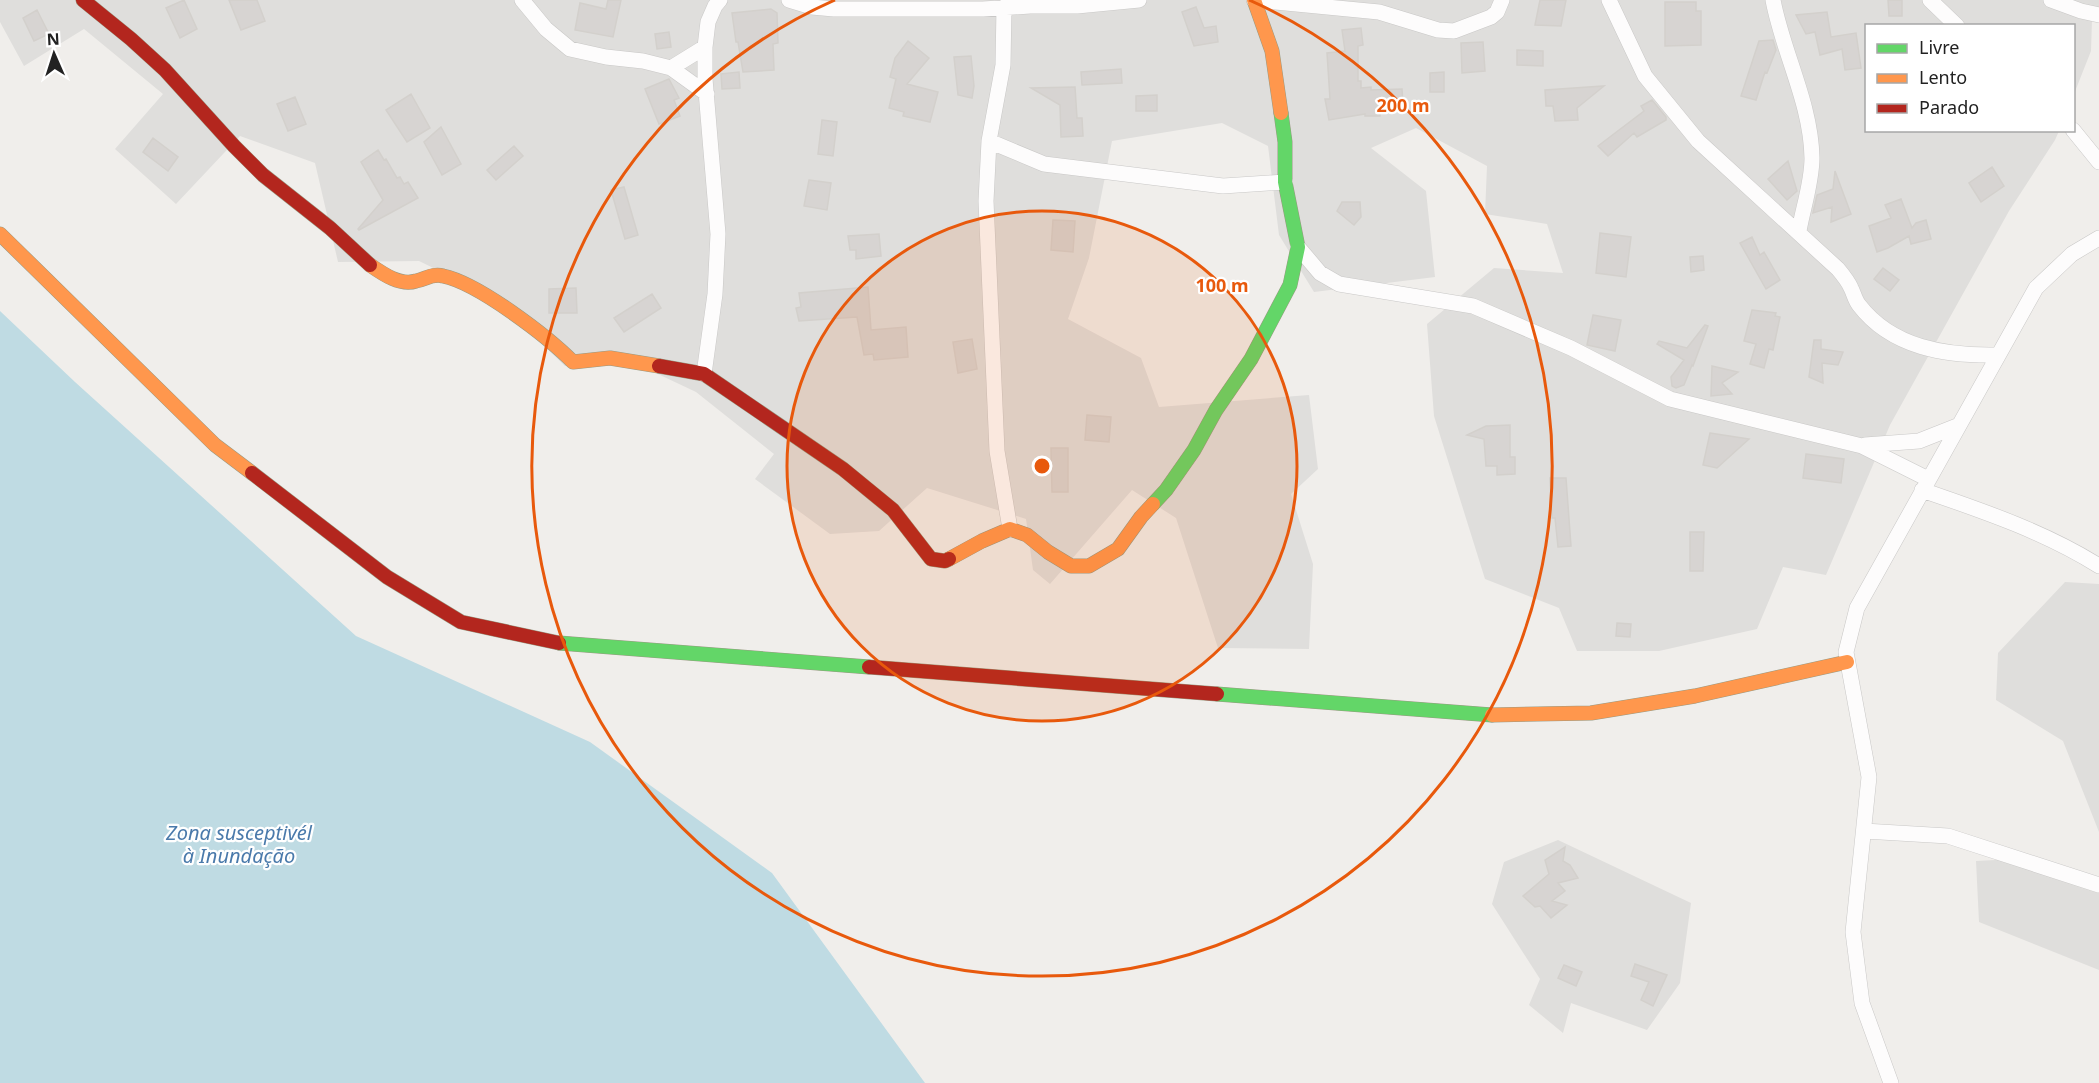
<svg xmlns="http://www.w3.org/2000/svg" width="2099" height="1083" viewBox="0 0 2099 1083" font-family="'Noto Sans',sans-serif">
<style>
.residential{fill:#dfdedc}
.water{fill:#bfdbe3}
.building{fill:#d7d4d2;stroke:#d3d0cc;stroke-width:1.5}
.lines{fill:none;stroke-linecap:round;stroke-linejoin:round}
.street-casing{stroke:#c9c8c7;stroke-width:16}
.fast-casing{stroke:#999a82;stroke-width:15}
.slow-casing{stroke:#999a82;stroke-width:15}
.jam-casing{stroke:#999a82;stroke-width:15}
.street{stroke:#fdfcfc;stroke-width:15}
.fast{stroke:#63d668;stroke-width:14}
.slow{stroke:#ff974d;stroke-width:14}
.jam{stroke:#b3261e;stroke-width:14}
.ring{fill:none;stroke:#e8590c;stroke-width:3}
.labels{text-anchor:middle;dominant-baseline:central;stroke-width:4.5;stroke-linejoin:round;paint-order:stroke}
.water-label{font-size:20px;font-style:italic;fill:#4a7aab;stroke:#fff}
.centre{fill:#e8590c;stroke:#fff;stroke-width:3}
.ring-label{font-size:18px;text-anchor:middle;font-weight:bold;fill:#e8590c;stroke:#fff;stroke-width:4.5;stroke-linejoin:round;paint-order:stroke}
</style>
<rect width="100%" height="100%" fill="#f0eeeb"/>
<!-- residential -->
<path class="residential" d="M 0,0 L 2099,0 L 2099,19 L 2092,19 L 2091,51 L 2074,94 L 2074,26 L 1866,26 L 1866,130 L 2059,131 L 2055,140 L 2009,211 L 1890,425 L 1826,575 L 1783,567 L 1757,629 L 1659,651 L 1577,651 L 1559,608 L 1485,579 L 1434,416 L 1427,324 L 1494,268 L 1563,273 L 1547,224 L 1485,214 L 1487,166 L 1416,128 L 1371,148 L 1426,191 L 1435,277 L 1314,292 L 1279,235 L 1268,146 L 1222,123 L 1112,141 L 1089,258 L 1068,319 L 1141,358 L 1159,407 L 1309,395 L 1318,469 L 1291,494 L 1313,564 L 1309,649 L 1218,648 L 1176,518 L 1132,490 L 1050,584 L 1033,570 L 1026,519 L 927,488 L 879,531 L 830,534 L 755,479 L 774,454 L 696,392 L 641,366 L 565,366 L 493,297 L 419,261 L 338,262 L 315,163 L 240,136 L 176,204 L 115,149 L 163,94 L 84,29 L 24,66 L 0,22 Z
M 2065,582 L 2099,584 L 2099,832 L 2063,741 L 1996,700 L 1998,653 Z
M 1558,840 L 1691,903 L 1680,983 L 1647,1030 L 1571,1003 L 1563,1033 L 1529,1005 L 1540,979 L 1492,904 L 1504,862 Z
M 2035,858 L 2099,892 L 2099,970 L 1979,922 L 1976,861 Z"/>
<!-- water -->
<path class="water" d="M 0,311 L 75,382 L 356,636 L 590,742 L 772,873 L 925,1083 L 0,1083 Z"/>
<!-- building -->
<path class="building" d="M 184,0 L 197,29 L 180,38 L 166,8 Z
M 229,0 L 257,0 L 265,21 L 241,30 Z
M 608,0 L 621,0 L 613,37 L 575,30 L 580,3 L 606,9 Z
M 1540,0 L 1566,0 L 1561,26 L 1535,25 Z
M 1888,0 L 1902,0 L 1902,16 L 1889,16 Z
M 1665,2 L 1696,2 L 1696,11 L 1701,11 L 1701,45 L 1665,46 Z
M 1196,7 L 1204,28 L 1216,26 L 1218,42 L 1194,46 L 1182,12 Z
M 771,9 L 777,13 L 778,43 L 773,44 L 774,70 L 743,72 L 738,42 L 736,42 L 732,13 Z
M 37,10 L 49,34 L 34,41 L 23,18 Z
M 1827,12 L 1831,37 L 1856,33 L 1861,68 L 1845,70 L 1842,49 L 1820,55 L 1815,32 L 1806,34 L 1796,15 Z
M 1361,28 L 1363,45 L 1358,46 L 1358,81 L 1361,81 L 1361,88 L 1371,87 L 1371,90 L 1402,89 L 1403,104 L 1380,105 L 1380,116 L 1365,116 L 1365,114 L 1329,120 L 1325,99 L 1330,99 L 1327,53 L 1345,51 L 1342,30 Z
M 669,32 L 671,47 L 657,49 L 655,34 Z
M 1773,40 L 1776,50 L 1767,73 L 1765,72 L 1756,100 L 1741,96 L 1759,41 Z
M 908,41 L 929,58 L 907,84 L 938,92 L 930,122 L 903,116 L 904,112 L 889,108 L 896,79 L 890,77 L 895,58 Z
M 1483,42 L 1485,71 L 1462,73 L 1461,43 Z
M 1517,50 L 1543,51 L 1543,66 L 1517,65 Z
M 971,56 L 974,86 L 972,98 L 958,95 L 954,57 Z
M 1121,69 L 1122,83 L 1082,85 L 1081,72 Z
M 739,72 L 740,88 L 722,89 L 721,74 Z
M 1444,72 L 1444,92 L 1430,92 L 1430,73 Z
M 669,79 L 679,98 L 674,100 L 680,116 L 659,124 L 645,89 Z
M 1604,86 L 1577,108 L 1578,120 L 1555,121 L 1553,106 L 1546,106 L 1545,90 Z
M 1075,87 L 1077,118 L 1082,118 L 1083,136 L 1061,137 L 1060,105 L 1031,88 Z
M 411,94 L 430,128 L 407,142 L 386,110 Z
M 1157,95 L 1157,111 L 1136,111 L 1136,96 Z
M 295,97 L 306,124 L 288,131 L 277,104 Z
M 1652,100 L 1666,117 L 1666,120 L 1637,137 L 1634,133 L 1608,156 L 1598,146 L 1644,111 L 1641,106 Z
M 822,120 L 837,122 L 833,156 L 818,154 Z
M 441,127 L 461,164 L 442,175 L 424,142 Z
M 153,138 L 178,157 L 168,171 L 143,152 Z
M 514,146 L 523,156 L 496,180 L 487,170 Z
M 378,150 L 384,160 L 386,159 L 397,178 L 400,177 L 404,184 L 408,182 L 418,198 L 359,230 L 358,229 L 383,200 L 361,162 Z
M 1788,161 L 1797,191 L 1787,200 L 1768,179 Z
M 1992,167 L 2004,186 L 1981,202 L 1969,183 Z
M 1835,171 L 1851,214 L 1831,222 L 1832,207 L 1813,213 L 1817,195 L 1833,189 Z
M 809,180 L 831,183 L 827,210 L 804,206 Z
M 624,187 L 638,235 L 625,239 L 611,190 Z
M 1901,199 L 1912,228 L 1916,223 L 1926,220 L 1931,239 L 1911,244 L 1909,236 L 1888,248 L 1877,252 L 1869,226 L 1891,218 L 1885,205 Z
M 1342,202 L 1360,202 L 1361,217 L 1354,225 L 1337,211 Z
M 1053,220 L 1075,221 L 1073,252 L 1051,250 Z
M 1600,233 L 1631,237 L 1626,277 L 1596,273 Z
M 879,234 L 881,256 L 856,259 L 856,250 L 850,250 L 848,236 Z
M 1752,237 L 1760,255 L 1764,252 L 1780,280 L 1766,289 L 1740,243 Z
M 1703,256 L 1704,270 L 1691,272 L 1690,257 Z
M 1883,268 L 1899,280 L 1890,291 L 1874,279 Z
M 868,287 L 871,330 L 906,327 L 908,357 L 874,360 L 873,354 L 864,355 L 857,317 L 799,321 L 796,308 L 801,307 L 799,293 Z
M 576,288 L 577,313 L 549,313 L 549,289 Z
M 652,294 L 661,308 L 624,332 L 614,318 Z
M 1752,310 L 1776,313 L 1775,316 L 1780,317 L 1773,350 L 1769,349 L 1764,368 L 1750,364 L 1756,344 L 1744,341 Z
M 1593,315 L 1621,320 L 1615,351 L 1587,345 Z
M 1705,325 L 1708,326 L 1693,366 L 1692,365 L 1684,385 L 1676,388 L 1672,386 L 1671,377 L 1684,360 L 1657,344 L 1659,341 L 1687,348 Z
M 972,339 L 977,369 L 958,373 L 953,342 Z
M 1814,340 L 1821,340 L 1821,349 L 1843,352 L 1838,365 L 1822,363 L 1823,383 L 1809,377 Z
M 1712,366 L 1738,372 L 1722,383 L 1732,394 L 1711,396 Z
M 1087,415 L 1111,417 L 1109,442 L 1085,440 Z
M 1510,425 L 1510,457 L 1515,457 L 1515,474 L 1497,475 L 1497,466 L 1486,466 L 1484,439 L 1467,435 L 1486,426 Z
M 1710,433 L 1749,439 L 1717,468 L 1703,465 Z
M 1051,448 L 1068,448 L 1068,492 L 1052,492 Z
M 1806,454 L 1844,459 L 1841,483 L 1803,478 Z
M 1550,478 L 1566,478 L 1571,546 L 1558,547 L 1555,518 L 1552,518 Z
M 1690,532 L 1704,532 L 1703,571 L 1690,571 Z
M 1617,623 L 1631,624 L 1630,637 L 1616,636 Z
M 1565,847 L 1563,861 L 1570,865 L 1578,878 L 1558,883 L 1565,891 L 1552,901 L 1567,905 L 1551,918 L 1540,906 L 1535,907 L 1523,896 L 1549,874 L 1545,860 Z
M 1635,964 L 1667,975 L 1653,1006 L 1641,1000 L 1649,982 L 1631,976 Z
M 1564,965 L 1582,972 L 1576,986 L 1558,978 Z"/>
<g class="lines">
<defs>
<path id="street" d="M 522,0 L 546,29 L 570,49 L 606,57 L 643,61 L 671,68 L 707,94
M 789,0 L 812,7 L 834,9 L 983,9 L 1030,6 L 1077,6 L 1139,0
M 1254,0 L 1379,12 L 1438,30 L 1454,31 L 1491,17 L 1497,12 L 1502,0
M 1609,0 L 1645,76 L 1698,141 L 1838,269 C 1843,275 1848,281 1851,288 C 1854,294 1855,300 1859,305 C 1892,348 1946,356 1997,355
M 1773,0 C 1783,53 1811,103 1812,158 C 1812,182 1803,208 1799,231
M 1930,0 L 1957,26
M 2051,0 L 2081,11 L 2099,15
M 1004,7 L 1003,65 L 989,141 L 986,201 L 997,451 L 1010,529
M 671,68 L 705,47
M 2073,130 L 2099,162
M 989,141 L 1044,164 L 1223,186 L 1285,182
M 1298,247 L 1320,273 L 1339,284 L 1473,306 L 1571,348 L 1670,399 L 1862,446 L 1928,479
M 704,374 L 715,294 L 718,234 L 705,79 L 705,47 L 708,22 L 715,6 L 720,0
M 1865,445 L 1919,441 L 1957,426
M 1922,490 C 1983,511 2045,532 2099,566
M 1864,831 L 1948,836 L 2099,885
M 1891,1083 L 1862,1003 L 1853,932 L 1869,777 L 1846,652 L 1857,608 L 2036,288 L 2072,254 L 2099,238"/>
<path id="fast" d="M 1153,504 L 1166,490 L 1194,450 L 1216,410 L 1251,359 L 1290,285 L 1298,247 L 1285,182 L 1285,142 L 1281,113
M 559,643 L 869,667
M 1217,694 L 1492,715"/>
<path id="slow" d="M 1254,0 L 1272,51 L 1281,113
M 0,234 L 215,445 L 252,473
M 370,265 C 383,274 400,286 416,281 C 426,279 433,273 443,276 C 478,283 547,336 573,362 L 610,358 L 659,366
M 949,559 L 982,541 L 1010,529 L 1027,535 L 1048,552 L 1071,566 L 1089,566 L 1118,549 L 1141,517 L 1153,504
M 1492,715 L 1591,713 L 1695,696 L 1847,662"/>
<path id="jam" d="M 83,0 L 131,39 L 165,70 L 234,146 L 263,175 L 330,228 L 370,265
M 659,366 L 704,374 L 843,469 L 893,510 L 931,559 L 945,561 L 949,559
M 252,473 L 387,577 L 461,622 L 559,643
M 869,667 L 1217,694"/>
</defs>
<!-- street casing -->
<use href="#street" class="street-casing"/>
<!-- fast casing -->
<use href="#fast" class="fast-casing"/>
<!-- slow casing -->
<use href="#slow" class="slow-casing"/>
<!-- jam casing -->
<use href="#jam" class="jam-casing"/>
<!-- street -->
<use href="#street" class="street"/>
<!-- fast -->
<use href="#fast" class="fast"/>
<!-- slow -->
<use href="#slow" class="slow"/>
<!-- jam -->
<use href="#jam" class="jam"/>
</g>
<!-- distance rings -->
<circle cx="1042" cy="466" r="255" fill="#e8590c" fill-opacity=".12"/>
<g class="ring">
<circle cx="1042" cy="466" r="255"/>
<path d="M1249 0A510 510 0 1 1 835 0"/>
</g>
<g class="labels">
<!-- water labels -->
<g class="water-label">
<text x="239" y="832">Zona susceptivél<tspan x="239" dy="23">à Inundação</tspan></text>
</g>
</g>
<circle cx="1042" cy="466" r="9" class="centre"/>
<g class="ring-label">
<text x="1403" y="112">200 m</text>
<text x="1222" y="292">100 m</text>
</g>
<!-- legend -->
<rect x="1865" y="24" width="210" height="108" fill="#ffffff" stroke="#a7a7a7" stroke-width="1.5"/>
<rect x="1877" y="44" width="30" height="9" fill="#63d668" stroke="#a7a7a7" stroke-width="1.5"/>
<text x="1919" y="54" font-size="18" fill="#222222">Livre</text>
<rect x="1877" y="74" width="30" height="9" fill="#ff974d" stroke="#a7a7a7" stroke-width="1.5"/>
<text x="1919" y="84" font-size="18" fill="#222222">Lento</text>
<rect x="1877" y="104" width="30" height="9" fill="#b3261e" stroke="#a7a7a7" stroke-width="1.5"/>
<text x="1919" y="114" font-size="18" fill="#222222">Parado</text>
<!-- north arrow -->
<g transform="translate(54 54) rotate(357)" stroke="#ffffff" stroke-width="4.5" paint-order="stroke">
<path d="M0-4.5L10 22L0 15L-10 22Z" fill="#222222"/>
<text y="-9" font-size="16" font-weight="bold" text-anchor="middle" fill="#222222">N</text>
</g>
</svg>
